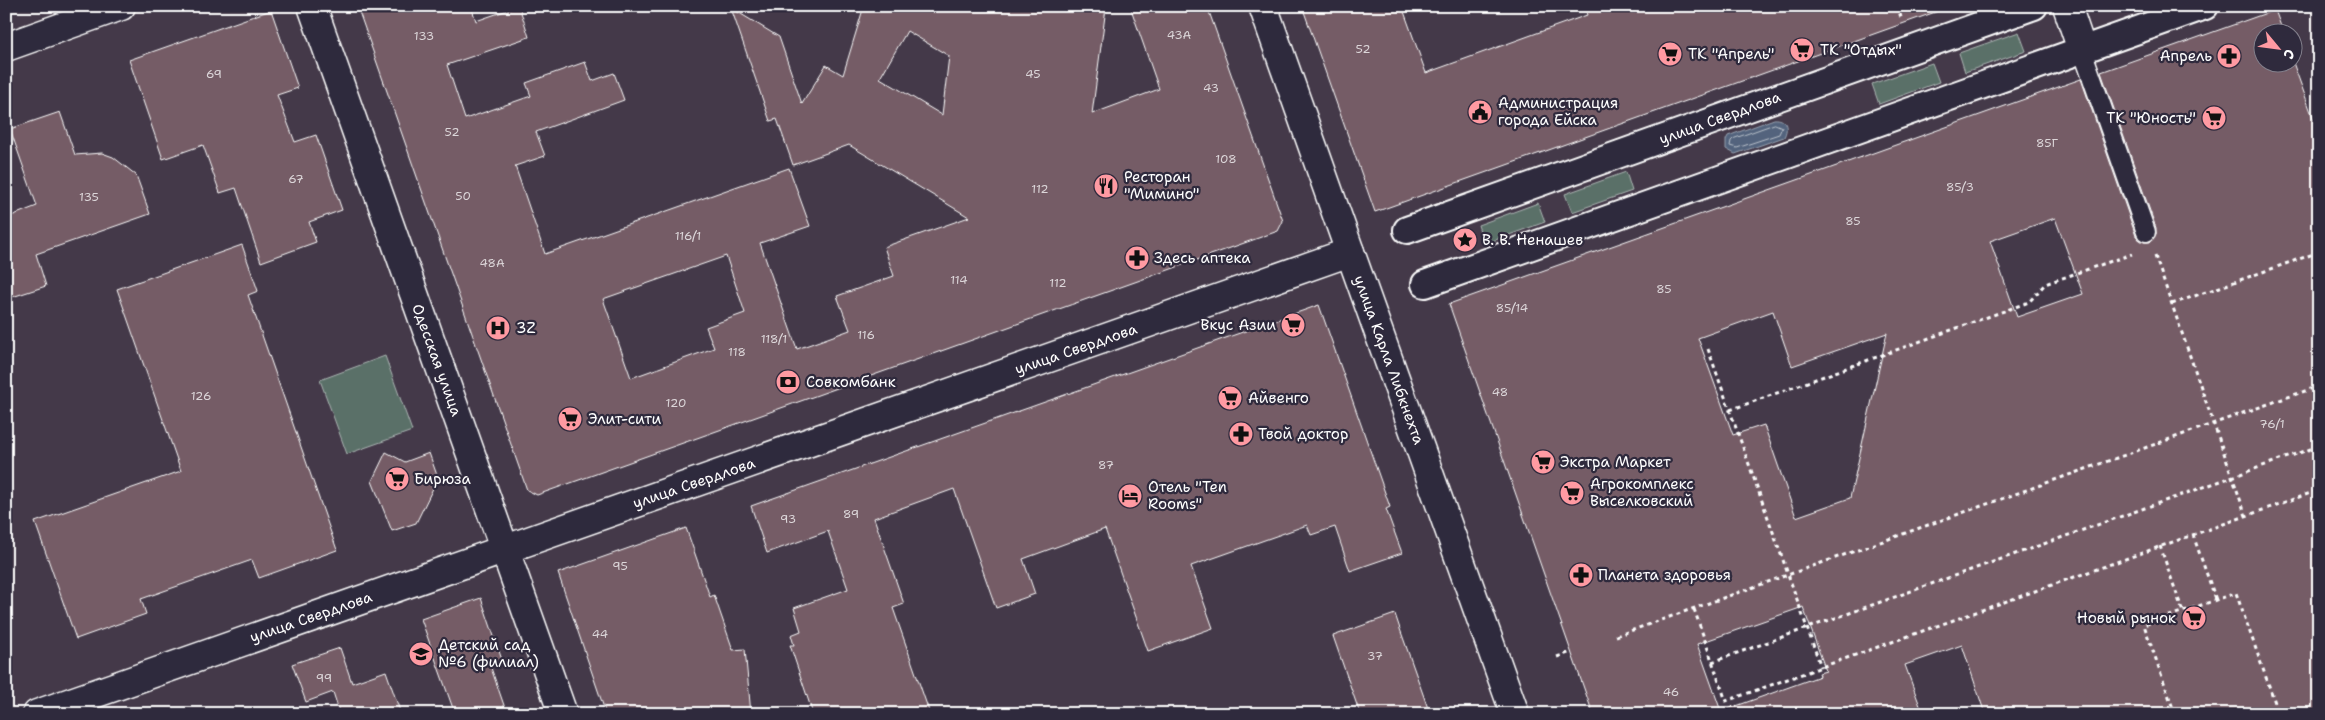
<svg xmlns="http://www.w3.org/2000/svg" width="2325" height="720" viewBox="0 0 2325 720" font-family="'Shantell Sans',sans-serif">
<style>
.green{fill:#5a6f68;stroke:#acb7b4}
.water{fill:#52647d;stroke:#97a2b1}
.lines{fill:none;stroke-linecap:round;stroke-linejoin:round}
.shore{stroke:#bac1cb;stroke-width:1}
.building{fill:#745c66;stroke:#fff;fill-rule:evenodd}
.service-casing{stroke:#fff;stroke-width:21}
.pedestrian-casing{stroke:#fff;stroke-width:30}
.minor-casing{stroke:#fff;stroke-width:31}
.tertiary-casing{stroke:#fff;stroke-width:31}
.path{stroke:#fff;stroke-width:3;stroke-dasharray:4 4;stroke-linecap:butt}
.service{stroke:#2f2a3d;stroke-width:18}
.pedestrian{stroke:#2f2a3d;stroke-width:26}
.minor{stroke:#2f2a3d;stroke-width:28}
.tertiary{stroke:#2f2a3d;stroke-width:28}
.labels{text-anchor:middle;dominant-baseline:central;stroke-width:4.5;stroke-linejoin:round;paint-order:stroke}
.number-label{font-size:12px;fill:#dcd6d9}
.poi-label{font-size:15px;fill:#fff;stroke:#2f2a3d;text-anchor:start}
.street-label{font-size:15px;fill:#fff;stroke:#2f2a3d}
</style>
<rect width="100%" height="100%" fill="#443949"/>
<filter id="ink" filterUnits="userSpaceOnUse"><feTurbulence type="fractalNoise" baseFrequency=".02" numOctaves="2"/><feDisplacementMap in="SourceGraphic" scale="10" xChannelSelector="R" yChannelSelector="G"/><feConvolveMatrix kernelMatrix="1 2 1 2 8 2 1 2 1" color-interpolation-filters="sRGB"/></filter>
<g filter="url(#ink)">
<!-- green -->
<path class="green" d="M 2019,32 L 2026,51 L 1965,72 L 1959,53 Z
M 1932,63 L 1939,82 L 1879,104 L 1872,84 Z
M 1626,172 L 1632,191 L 1572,212 L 1565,194 Z
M 1538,203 L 1545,222 L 1484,244 L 1478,225 Z
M 385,356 L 412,431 L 347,454 L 320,380 Z"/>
<!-- water -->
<path class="water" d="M 1774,119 C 1786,118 1789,127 1784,137 L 1735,154 L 1726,149 L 1726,140 L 1728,136 Z"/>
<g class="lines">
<!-- shore -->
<path class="shore" d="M 1775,124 L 1782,127 L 1779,134 L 1737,148 L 1730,146 L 1731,141 L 1733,139 Z"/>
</g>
<!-- building -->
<path class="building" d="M 357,6 L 471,6 L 476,21 L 519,6 L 529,37 L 447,65 L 465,119 L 531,96 L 526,83 L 585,62 L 592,81 L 614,73 L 624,100 L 536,132 L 545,156 L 515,166 L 545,254 L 789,168 L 810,226 L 760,243 L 797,349 L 850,330 L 837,296 L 894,276 L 884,247 L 969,217 L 849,145 L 793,165 L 777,119 L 770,121 L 731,8 L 779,37 L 802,104 L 826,65 L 843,75 L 864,6 L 1088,6 L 1106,8 L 1092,114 L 1159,89 L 1130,6 L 1207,6 L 1283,221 L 1278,231 L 537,495 L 527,490 ZM 907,31 L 949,56 L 942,115 L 880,78 ZM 726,256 L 745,313 L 706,327 L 714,348 L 631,378 L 603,299 Z
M 1302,6 L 1402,6 L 1426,73 L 1587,15 L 1584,6 L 1940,6 L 1941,10 L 1375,212 Z
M 271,10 L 298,88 L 277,95 L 295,142 L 316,135 L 342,210 L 309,222 L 316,242 L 261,262 L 236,188 L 220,193 L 203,145 L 163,159 L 129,60 Z
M 2275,10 L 2283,32 L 2262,32 L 2262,62 L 2292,62 L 2292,60 L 2319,134 L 2319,714 L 1985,714 L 1962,645 L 1905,665 L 1923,714 L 1726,714 L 1725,710 L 1820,676 L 1819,673 L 1826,671 L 1803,607 L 1697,644 L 1722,714 L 1593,714 L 1449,304 L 2081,79 L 2136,236 L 2144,242 L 2150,242 L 2156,234 L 2156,228 L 2101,72 ZM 2055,218 L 2083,294 L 2017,317 L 1990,241 ZM 1773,311 L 1792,366 L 1887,333 L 1850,498 L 1796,517 L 1764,425 L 1733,435 L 1698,338 Z
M 60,112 L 75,155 L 102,153 L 113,157 L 136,175 L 150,214 L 36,254 L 46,286 L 6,299 L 6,218 L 37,206 L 10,129 Z
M 242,245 L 258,291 L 248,295 L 337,550 L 259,578 L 252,560 L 141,599 L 146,614 L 76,639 L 35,522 L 181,471 L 117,289 Z
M 1319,305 L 1390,507 L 1386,509 L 1402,553 L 1350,571 L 1335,527 L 1311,535 L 1307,525 L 1191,566 L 1213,628 L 1148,651 L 1105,529 L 1023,559 L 1035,594 L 996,608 L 954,489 L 874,518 L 904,604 L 893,608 L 930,714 L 813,714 L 790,645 L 794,645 L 791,635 L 801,631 L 794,608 L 848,589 L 828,531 L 767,553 L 751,506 Z
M 386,452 L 405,462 L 429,453 L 438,478 L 416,523 L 392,531 L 372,481 Z
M 686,528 L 710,597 L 714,595 L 733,650 L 745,649 L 751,714 L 606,714 L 558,573 Z
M 481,598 L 502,660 L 490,665 L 507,714 L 455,714 L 421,619 Z
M 1395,614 L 1400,629 L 1430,714 L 1360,714 L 1333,636 Z
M 340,648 L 352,683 L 386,671 L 401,714 L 340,714 L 333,692 L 306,702 L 292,664 Z"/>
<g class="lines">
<defs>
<path id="service" d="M 2082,50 L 2146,232"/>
<path id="pedestrian" d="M 1407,230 L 2034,6
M 1425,284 L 2205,6"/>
<path id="minor" d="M 2067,6 L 2082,50
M 6,47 L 121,6
M 1350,252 L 1515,714"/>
<path id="tertiary" d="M 312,6 L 563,714
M 37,714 L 1350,252 L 1263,6"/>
</defs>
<!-- service casing -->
<use href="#service" class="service-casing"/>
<!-- pedestrian casing -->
<use href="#pedestrian" class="pedestrian-casing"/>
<!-- minor casing -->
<use href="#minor" class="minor-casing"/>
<!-- tertiary casing -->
<use href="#tertiary" class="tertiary-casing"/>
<!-- path -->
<path class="path" d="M 1897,6 L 1902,20
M 2155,256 L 2246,516
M 2172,304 L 2319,252
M 1708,349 L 1821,667
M 1730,410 L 2029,302 L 2045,284 L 2132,254
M 2193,535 L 2216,600
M 2160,546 L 2183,612
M 1694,609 L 1726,701 L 2319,490
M 1616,636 L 2319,386
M 1557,657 L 1571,652
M 1712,662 L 2319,446
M 2175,714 L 2144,625 L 2236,593 L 2279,714"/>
<!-- service -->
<use href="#service" class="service"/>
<!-- pedestrian -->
<use href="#pedestrian" class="pedestrian"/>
<!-- minor -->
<use href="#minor" class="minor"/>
<!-- tertiary -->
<use href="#tertiary" class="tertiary"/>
</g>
</g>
<!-- icons -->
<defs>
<symbol id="supermarket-disc" viewBox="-11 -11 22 22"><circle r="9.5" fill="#ff9aa2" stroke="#2f2a3d"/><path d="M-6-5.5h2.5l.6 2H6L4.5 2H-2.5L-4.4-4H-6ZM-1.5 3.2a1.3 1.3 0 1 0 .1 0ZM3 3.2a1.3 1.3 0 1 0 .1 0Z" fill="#111"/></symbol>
<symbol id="pharmacy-disc" viewBox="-11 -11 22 22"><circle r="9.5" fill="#ff9aa2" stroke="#2f2a3d"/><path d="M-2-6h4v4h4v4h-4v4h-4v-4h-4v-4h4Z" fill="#111"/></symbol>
<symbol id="civic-disc" viewBox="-11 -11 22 22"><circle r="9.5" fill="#ff9aa2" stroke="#2f2a3d"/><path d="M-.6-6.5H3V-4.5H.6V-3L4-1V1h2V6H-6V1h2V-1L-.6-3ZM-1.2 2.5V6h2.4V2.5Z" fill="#111"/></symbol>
<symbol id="restaurant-disc" viewBox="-11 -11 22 22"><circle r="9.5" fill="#ff9aa2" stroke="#2f2a3d"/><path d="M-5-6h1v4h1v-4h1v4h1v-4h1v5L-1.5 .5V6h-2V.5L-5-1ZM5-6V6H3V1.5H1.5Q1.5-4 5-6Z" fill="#111"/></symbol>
<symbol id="sight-disc" viewBox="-11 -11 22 22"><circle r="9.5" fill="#ff9aa2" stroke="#2f2a3d"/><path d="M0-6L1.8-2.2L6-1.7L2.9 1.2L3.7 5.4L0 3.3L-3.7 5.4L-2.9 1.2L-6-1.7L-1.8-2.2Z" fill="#111"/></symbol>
<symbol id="hospital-disc" viewBox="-11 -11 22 22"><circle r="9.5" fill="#ff9aa2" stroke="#2f2a3d"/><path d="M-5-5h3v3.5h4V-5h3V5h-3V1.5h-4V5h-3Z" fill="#111"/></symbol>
<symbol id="bank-disc" viewBox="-11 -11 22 22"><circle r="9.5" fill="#ff9aa2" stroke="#2f2a3d"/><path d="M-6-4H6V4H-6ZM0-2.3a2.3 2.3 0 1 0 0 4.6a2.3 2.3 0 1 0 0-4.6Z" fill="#111"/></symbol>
<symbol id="hotel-disc" viewBox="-11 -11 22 22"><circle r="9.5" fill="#ff9aa2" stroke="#2f2a3d"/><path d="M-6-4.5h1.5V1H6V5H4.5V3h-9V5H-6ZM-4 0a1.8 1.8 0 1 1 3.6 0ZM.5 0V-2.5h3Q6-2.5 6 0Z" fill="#111"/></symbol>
<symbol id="school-disc" viewBox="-11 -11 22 22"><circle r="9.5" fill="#ff9aa2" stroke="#2f2a3d"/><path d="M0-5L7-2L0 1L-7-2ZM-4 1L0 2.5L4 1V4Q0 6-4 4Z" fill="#111"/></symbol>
</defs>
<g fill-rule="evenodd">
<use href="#supermarket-disc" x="1788" y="36" width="28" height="28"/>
<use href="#supermarket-disc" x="1656" y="40" width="28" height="28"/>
<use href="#pharmacy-disc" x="2215" y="42" width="28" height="28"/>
<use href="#civic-disc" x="1466" y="98" width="28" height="28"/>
<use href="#supermarket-disc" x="2200" y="104" width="28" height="28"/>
<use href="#restaurant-disc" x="1092" y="172" width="28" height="28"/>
<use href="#sight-disc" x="1451" y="226" width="28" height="28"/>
<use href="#pharmacy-disc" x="1123" y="244" width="28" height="28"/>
<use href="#supermarket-disc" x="1279" y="311" width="28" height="28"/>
<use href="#hospital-disc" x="484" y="314" width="28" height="28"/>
<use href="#bank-disc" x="774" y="368" width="28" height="28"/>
<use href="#supermarket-disc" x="1216" y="384" width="28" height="28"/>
<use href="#supermarket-disc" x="556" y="405" width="28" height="28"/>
<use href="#pharmacy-disc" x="1227" y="420" width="28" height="28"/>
<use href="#supermarket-disc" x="1529" y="448" width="28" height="28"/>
<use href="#supermarket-disc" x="383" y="465" width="28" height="28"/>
<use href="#supermarket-disc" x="1558" y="479" width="28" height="28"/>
<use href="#hotel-disc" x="1116" y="482" width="28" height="28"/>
<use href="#pharmacy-disc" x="1567" y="561" width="28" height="28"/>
<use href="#supermarket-disc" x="2180" y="604" width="28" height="28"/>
<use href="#school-disc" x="407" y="640" width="28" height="28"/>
</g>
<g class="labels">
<!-- number labels -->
<g class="number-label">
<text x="1179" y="35">43А</text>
<text x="424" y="36">133</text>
<text x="1363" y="49">52</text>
<text x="214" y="74">69</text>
<text x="1033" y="74">45</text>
<text x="1211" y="88">43</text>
<text x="452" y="132">52</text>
<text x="2047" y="143">85Г</text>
<text x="1226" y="159">108</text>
<text x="296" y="179">67</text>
<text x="1960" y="187">85/3</text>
<text x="1040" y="189">112</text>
<text x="463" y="196">50</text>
<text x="89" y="197">135</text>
<text x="1853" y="221">85</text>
<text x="688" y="236">116/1</text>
<text x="492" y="263">48А</text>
<text x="959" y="280">114</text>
<text x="1058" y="283">112</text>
<text x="1664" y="289">85</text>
<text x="1512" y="308">85/14</text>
<text x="866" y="335">116</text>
<text x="774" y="339">118/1</text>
<text x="737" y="352">118</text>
<text x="1500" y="392">48</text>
<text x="201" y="396">126</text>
<text x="676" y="403">120</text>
<text x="2272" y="424">76/1</text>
<text x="1106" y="465">87</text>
<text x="851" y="514">89</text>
<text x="788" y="519">93</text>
<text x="620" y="566">95</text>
<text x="600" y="634">44</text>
<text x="1375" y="656">37</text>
<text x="324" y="678">99</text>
<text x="1671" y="692">46</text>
</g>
<!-- poi labels -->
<g class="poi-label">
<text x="1820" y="50">ТК "Отдых"</text>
<text x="1688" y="54">ТК "Апрель"</text>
<text x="2212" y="56" text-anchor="end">Апрель</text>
<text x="1498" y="103">Администрация<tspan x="1498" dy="17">города Ейска</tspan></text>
<text x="2196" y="118" text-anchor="end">ТК "Юность"</text>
<text x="1124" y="177">Ресторан<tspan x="1124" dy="17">"Мимино"</tspan></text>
<text x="1482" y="240">В. В. Ненашев</text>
<text x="1154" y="258">Здесь аптека</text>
<text x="1276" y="325" text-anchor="end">Вкус Азии</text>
<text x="516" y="328">3Z</text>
<text x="806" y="382">Совкомбанк</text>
<text x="1248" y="398">Айвенго</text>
<text x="588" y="419">Элит-сити</text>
<text x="1258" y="434">Твой доктор</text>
<text x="1560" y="462">Экстра Маркет</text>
<text x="414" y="479">Бирюза</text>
<text x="1590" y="484">Агрокомплекс<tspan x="1590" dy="17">Выселковский</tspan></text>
<text x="1148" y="487">Отель "Ten<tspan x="1148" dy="17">Rooms"</tspan></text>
<text x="1598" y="575">Планета здоровья</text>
<text x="2176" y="618" text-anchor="end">Новый рынок</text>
<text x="438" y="645">Детский сад<tspan x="438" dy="17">№6 (филиал)</tspan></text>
</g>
<!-- street labels -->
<g class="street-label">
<text transform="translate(1720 118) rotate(-20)">улица Свердлова</text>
<text transform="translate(1076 349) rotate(-19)">улица Свердлова</text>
<text transform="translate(437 360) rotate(70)">Одесская улица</text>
<text transform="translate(1389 360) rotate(70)">улица Карла Либкнехта</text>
<text transform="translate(694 483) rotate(-19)">улица Свердлова</text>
<text transform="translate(311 617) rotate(-19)">улица Свердлова</text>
</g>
</g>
<!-- margin -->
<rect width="2325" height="720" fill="none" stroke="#2f2a3d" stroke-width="25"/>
<rect x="12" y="12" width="2300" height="695" fill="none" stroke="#fff" stroke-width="2" filter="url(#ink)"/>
<!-- north arrow -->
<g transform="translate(2278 48) rotate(119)"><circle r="24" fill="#2f2a3d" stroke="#827f8b"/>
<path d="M0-4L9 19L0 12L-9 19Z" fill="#ff9aa2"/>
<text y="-8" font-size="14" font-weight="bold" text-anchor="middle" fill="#ffffff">С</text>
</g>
</svg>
